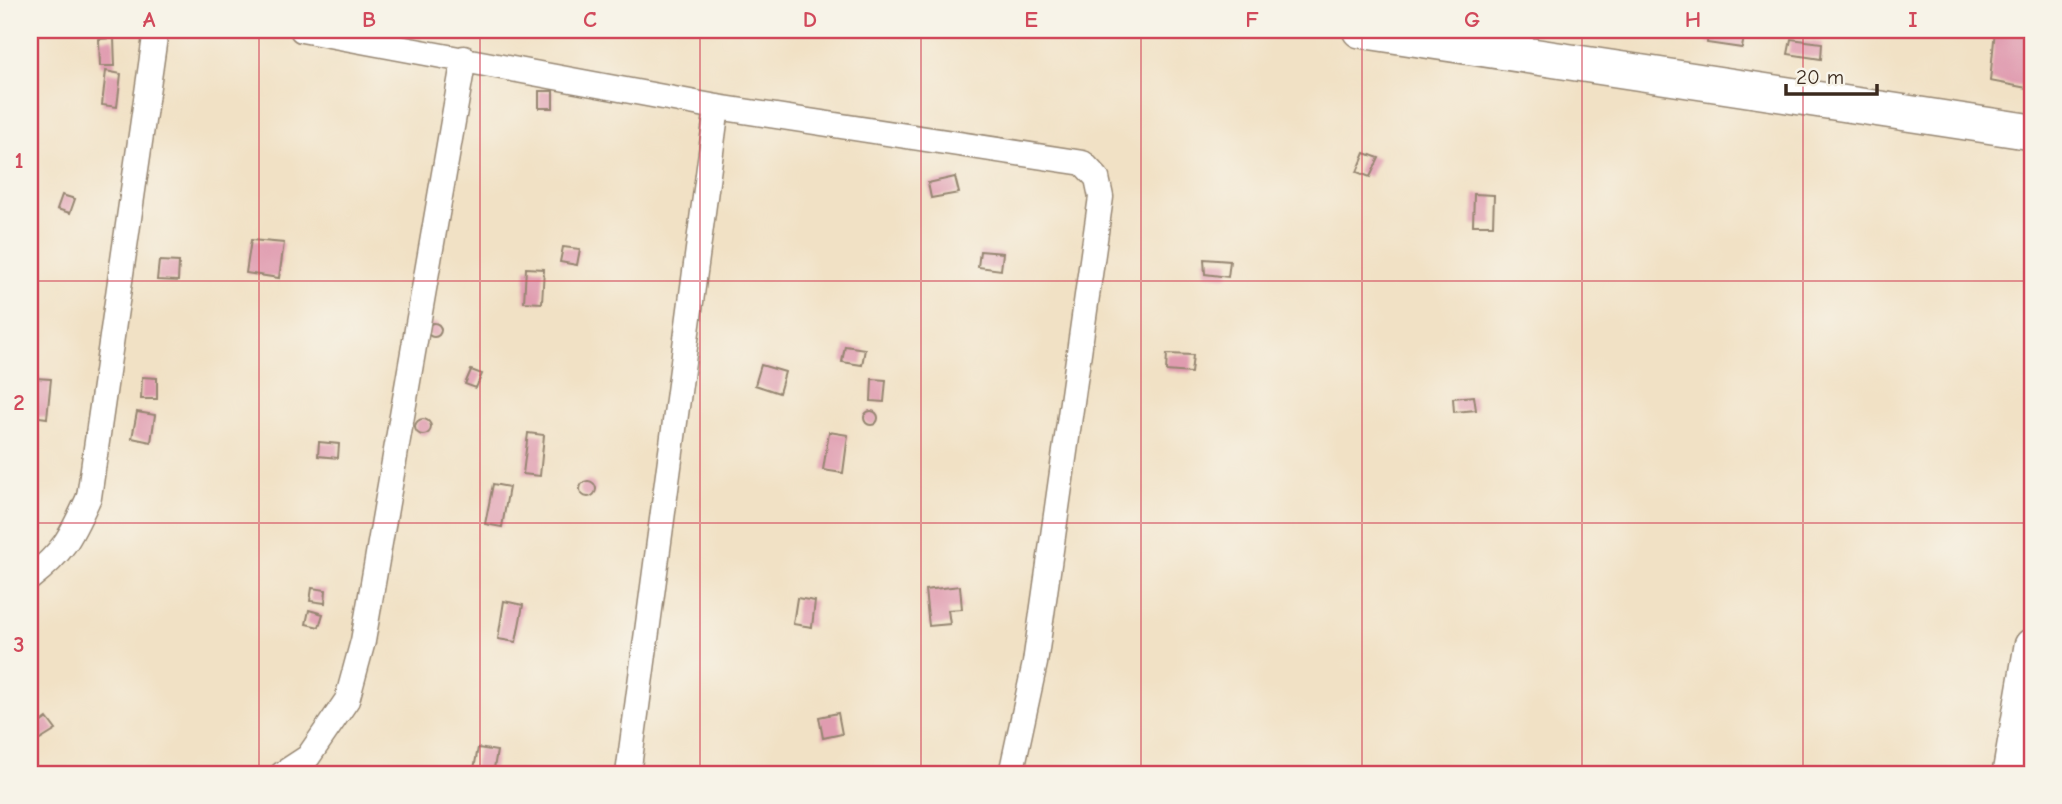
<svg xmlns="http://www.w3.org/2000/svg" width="2062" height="804" viewBox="0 0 2062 804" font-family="'Comic Neue',sans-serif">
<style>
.building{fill:#e09cb0}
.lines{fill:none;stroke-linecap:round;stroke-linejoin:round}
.street-casing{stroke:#968672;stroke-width:27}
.secondary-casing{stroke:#968672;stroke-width:38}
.street{stroke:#fff;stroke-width:24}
.secondary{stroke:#fff;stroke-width:35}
.grid{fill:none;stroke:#d1495b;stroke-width:2;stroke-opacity:0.55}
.neatline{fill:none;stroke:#d1495b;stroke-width:2.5}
.grid-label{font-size:23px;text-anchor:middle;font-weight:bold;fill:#d1495b}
</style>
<rect width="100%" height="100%" fill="#f7f3e8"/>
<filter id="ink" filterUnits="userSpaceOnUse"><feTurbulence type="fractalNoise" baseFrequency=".0143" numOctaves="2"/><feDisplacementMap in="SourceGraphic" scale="14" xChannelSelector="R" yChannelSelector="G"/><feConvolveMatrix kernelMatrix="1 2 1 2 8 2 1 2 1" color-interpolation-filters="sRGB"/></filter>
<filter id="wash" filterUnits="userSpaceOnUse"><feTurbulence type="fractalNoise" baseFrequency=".00686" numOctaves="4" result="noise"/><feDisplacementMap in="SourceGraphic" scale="28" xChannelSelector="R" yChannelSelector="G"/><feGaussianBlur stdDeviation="1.57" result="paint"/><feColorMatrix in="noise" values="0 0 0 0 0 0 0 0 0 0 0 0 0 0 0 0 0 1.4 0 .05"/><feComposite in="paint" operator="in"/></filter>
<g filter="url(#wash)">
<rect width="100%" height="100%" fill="#f1e1c5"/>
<g id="blocks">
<!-- building -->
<path class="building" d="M 1708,30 L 1745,31 L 1742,48 L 1707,43 Z
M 1995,30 L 2032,33 L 2027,88 L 1990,81 Z
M 114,38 L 115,66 L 100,66 L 99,39 Z
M 1791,39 L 1822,43 L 1821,59 L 1788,54 Z
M 106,71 L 121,74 L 117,107 L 102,105 Z
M 539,91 L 553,91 L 553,108 L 539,108 Z
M 30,103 L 38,103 L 37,120 L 30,120 Z
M 1365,153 L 1379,158 L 1370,177 L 1357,172 Z
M 955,177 L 959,193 L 931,198 L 928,183 Z
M 1474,194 L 1494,195 L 1493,225 L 1473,225 Z
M 62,195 L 75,199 L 70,213 L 57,209 Z
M 251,240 L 284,243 L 279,278 L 246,273 Z
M 563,247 L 580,249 L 577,265 L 560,262 Z
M 980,251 L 1003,253 L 1001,270 L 978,267 Z
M 1204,259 L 1230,261 L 1228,277 L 1205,274 Z
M 159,261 L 179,262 L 178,281 L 157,280 Z
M 526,268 L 544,269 L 542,303 L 524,302 Z
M427 330a7 7 0 1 1 14 0a7 7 0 1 1-14 0Z
M 845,346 L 865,349 L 862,365 L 842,362 Z
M 1167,354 L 1193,355 L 1191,373 L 1166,371 Z
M 761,365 L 785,372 L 779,393 L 755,385 Z
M 471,370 L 482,374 L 476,388 L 465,384 Z
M 142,377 L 157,378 L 157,399 L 141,399 Z
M 35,378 L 51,379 L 47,418 L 32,416 Z
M 872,379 L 886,380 L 884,402 L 871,401 Z
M 1474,396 L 1476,410 L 1454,412 L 1453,398 Z
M864 418a7 7 0 1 1 14 0a7 7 0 1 1-14 0Z
M 137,412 L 155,415 L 151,442 L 132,438 Z
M415 427a8 8 0 1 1 16 0a8 8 0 1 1-16 0Z
M 829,432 L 848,435 L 843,473 L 823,470 Z
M 528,433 L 544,435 L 540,476 L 523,474 Z
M 319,442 L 339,444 L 338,458 L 318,456 Z
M580 489a8 8 0 1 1 16 0a8 8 0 1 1-16 0Z
M 493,484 L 509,487 L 502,527 L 485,524 Z
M 960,586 L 962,609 L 948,610 L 950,624 L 929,626 L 925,590 Z
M 312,588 L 326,590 L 325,603 L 310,601 Z
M 797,598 L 815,601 L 812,627 L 793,624 Z
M 504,601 L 523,605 L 516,642 L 498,639 Z
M 309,610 L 323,614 L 319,627 L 306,624 Z
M 838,713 L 842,734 L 823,738 L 819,717 Z
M 47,718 L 56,730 L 40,740 L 32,729 Z
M 478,748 L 497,751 L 493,774 L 473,774 Z"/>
</g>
</g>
<g filter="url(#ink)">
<use href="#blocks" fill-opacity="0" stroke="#968672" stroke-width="2"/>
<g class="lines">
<defs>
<path id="street" d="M 302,30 L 717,107 L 1083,163 L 1097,178 L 1101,197 L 1035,663 L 1011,774
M 30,578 C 65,551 71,536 89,497 L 156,30
M 282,774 L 308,757 L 347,700 L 363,641 L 464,58
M 628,774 L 717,107"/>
<path id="secondary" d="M 1360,30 L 2032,132
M 2010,774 L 2032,646"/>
</defs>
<!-- street casing -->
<use href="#street" class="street-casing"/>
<!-- secondary casing -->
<use href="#secondary" class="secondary-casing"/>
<!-- street -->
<use href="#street" class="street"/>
<!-- secondary -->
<use href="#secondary" class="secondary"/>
</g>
</g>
<!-- grid -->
<path class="grid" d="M 259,30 L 259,774M 480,30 L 480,774M 700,30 L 700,774M 921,30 L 921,774M 1141,30 L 1141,774M 1362,30 L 1362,774M 1582,30 L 1582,774M 1803,30 L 1803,774M 30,281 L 2032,281M 30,523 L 2032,523"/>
<!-- margin -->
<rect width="2062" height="804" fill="none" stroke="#f7f3e8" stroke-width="77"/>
<!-- scale -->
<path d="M1786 84v10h91v-10" fill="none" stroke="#3b2a1e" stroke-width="3.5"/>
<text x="1796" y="84" font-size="21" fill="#3b2a1e" stroke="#f7f3e8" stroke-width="5" paint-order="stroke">20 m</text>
<rect x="38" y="38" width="1986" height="728" class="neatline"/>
<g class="grid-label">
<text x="149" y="27">A</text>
<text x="369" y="27">B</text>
<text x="590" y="27">C</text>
<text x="810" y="27">D</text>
<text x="1031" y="27">E</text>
<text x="1252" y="27">F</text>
<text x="1472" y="27">G</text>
<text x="1693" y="27">H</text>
<text x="1913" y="27">I</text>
<text x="19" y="168">1</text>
<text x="19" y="410">2</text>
<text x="19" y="652">3</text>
</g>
</svg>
